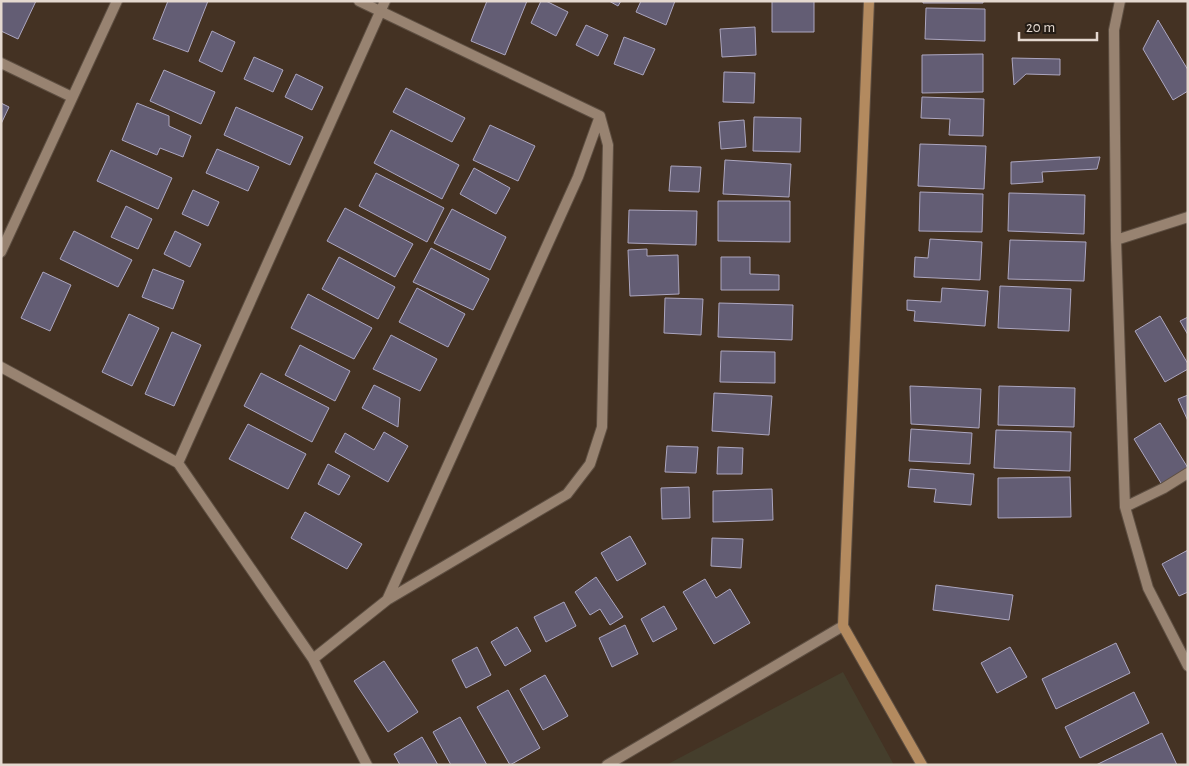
<svg xmlns="http://www.w3.org/2000/svg" width="1189" height="766" viewBox="0 0 1189 766" font-family="'Alegreya Sans',sans-serif">
<style>
.industrial{fill:#453e2c}
.building{fill:#635d74;stroke:#aca6bf}
.lines{fill:none;stroke-linecap:round;stroke-linejoin:round}
.street-casing{stroke:#5e4f42;stroke-width:12}
.secondary-casing{stroke:#5e4f42;stroke-width:12}
.street{stroke:#988371;stroke-width:10}
.secondary{stroke:#b38a5f;stroke-width:10}
</style>
<rect width="100%" height="100%" fill="#443223"/>
<!-- industrial -->
<path class="industrial" d="M 843,672 L 894,765 L 666,765 Z"/>
<!-- building -->
<path class="building" d="M 1,1 L 36,1 L 18,39 L 1,31 Z
M 168,1 L 208,1 L 188,52 L 153,39 Z
M 487,1 L 527,1 L 505,55 L 471,41 Z
M 541,1 L 546,1 L 568,12 L 556,36 L 531,23 Z
M 609,1 L 621,1 L 618,6 Z
M 641,1 L 675,1 L 666,25 L 636,12 Z
M 772,1 L 814,1 L 814,32 L 772,32 Z
M 923,1 L 983,1 L 983,3 L 923,3 Z
M 926,8 L 985,9 L 985,41 L 925,39 Z
M 1158,20 L 1188,70 L 1188,91 L 1173,100 L 1143,49 Z
M 586,25 L 608,35 L 598,56 L 576,45 Z
M 755,27 L 756,55 L 722,57 L 720,29 Z
M 212,31 L 235,42 L 222,72 L 199,61 Z
M 624,37 L 655,49 L 643,75 L 614,64 Z
M 983,54 L 983,92 L 922,93 L 922,55 Z
M 254,57 L 283,70 L 273,92 L 244,79 Z
M 1012,58 L 1060,59 L 1060,75 L 1026,74 L 1014,85 Z
M 164,70 L 215,92 L 201,124 L 150,101 Z
M 724,72 L 755,73 L 754,103 L 723,102 Z
M 296,74 L 323,87 L 312,110 L 285,97 Z
M 406,88 L 465,118 L 452,142 L 393,112 Z
M 922,97 L 984,99 L 983,136 L 949,135 L 950,119 L 921,118 Z
M 1,103 L 9,107 L 1,124 Z
M 137,103 L 169,116 L 169,126 L 191,136 L 183,157 L 160,148 L 157,155 L 122,140 Z
M 236,107 L 303,137 L 290,165 L 224,135 Z
M 754,117 L 801,118 L 800,152 L 753,151 Z
M 744,120 L 746,147 L 721,149 L 719,122 Z
M 490,125 L 535,146 L 518,181 L 473,160 Z
M 391,130 L 459,165 L 442,199 L 374,163 Z
M 920,144 L 986,146 L 984,189 L 918,186 Z
M 217,149 L 259,167 L 248,191 L 206,173 Z
M 111,150 L 172,178 L 158,209 L 97,181 Z
M 1100,157 L 1097,169 L 1042,172 L 1043,182 L 1011,184 L 1011,162 Z
M 725,160 L 791,164 L 789,197 L 723,194 Z
M 671,166 L 701,167 L 699,192 L 669,191 Z
M 474,168 L 510,188 L 496,214 L 460,194 Z
M 376,173 L 444,208 L 427,242 L 359,206 Z
M 193,190 L 219,202 L 208,226 L 182,214 Z
M 920,192 L 983,194 L 982,232 L 919,231 Z
M 1009,193 L 1085,195 L 1084,234 L 1008,231 Z
M 718,201 L 790,201 L 790,242 L 718,241 Z
M 126,206 L 152,219 L 138,249 L 111,237 Z
M 345,208 L 413,244 L 395,277 L 327,241 Z
M 452,209 L 506,237 L 490,270 L 434,243 Z
M 629,210 L 697,211 L 696,245 L 628,243 Z
M 74,231 L 132,260 L 118,287 L 60,259 Z
M 175,231 L 201,244 L 190,267 L 164,254 Z
M 930,239 L 982,242 L 980,280 L 914,277 L 915,257 L 928,258 Z
M 1010,240 L 1086,242 L 1084,281 L 1008,279 Z
M 431,248 L 489,279 L 473,310 L 413,282 Z
M 647,249 L 647,256 L 678,255 L 679,294 L 630,296 L 628,250 Z
M 339,257 L 395,287 L 378,319 L 322,289 Z
M 721,257 L 750,257 L 750,274 L 779,275 L 779,290 L 721,290 Z
M 153,269 L 184,281 L 173,309 L 142,297 Z
M 43,272 L 71,285 L 50,331 L 21,318 Z
M 1000,286 L 1071,289 L 1069,331 L 998,328 Z
M 417,288 L 465,314 L 448,347 L 399,322 Z
M 942,288 L 988,291 L 985,326 L 914,321 L 915,311 L 907,310 L 907,300 L 941,302 Z
M 308,294 L 372,328 L 354,359 L 291,328 Z
M 665,298 L 703,299 L 701,335 L 664,333 Z
M 719,303 L 793,305 L 792,340 L 718,337 Z
M 129,314 L 159,328 L 132,386 L 102,372 Z
M 1160,316 L 1188,364 L 1188,369 L 1165,382 L 1135,331 Z
M 1188,317 L 1188,335 L 1180,321 Z
M 172,332 L 201,345 L 174,406 L 145,394 Z
M 391,335 L 437,359 L 420,391 L 373,369 Z
M 300,345 L 350,371 L 335,401 L 285,375 Z
M 721,351 L 775,352 L 775,383 L 720,382 Z
M 261,373 L 329,408 L 312,442 L 244,406 Z
M 374,385 L 400,398 L 398,427 L 362,408 Z
M 910,386 L 981,389 L 979,428 L 911,424 Z
M 999,386 L 1075,388 L 1074,427 L 998,425 Z
M 714,393 L 772,396 L 769,435 L 712,431 Z
M 1188,395 L 1188,421 L 1178,399 Z
M 1160,423 L 1188,468 L 1188,473 L 1164,488 L 1134,439 Z
M 248,424 L 306,454 L 288,489 L 229,459 Z
M 911,429 L 972,433 L 970,464 L 909,461 Z
M 996,430 L 1071,432 L 1070,471 L 994,468 Z
M 384,432 L 408,446 L 388,482 L 335,452 L 345,433 L 374,450 Z
M 667,446 L 698,447 L 696,473 L 665,472 Z
M 718,447 L 743,448 L 742,474 L 717,474 Z
M 328,464 L 350,476 L 339,495 L 318,484 Z
M 910,469 L 974,474 L 971,505 L 934,502 L 936,489 L 908,487 Z
M 1070,477 L 1071,517 L 998,518 L 998,478 Z
M 689,487 L 690,518 L 662,519 L 661,488 Z
M 772,489 L 773,520 L 713,522 L 713,491 Z
M 305,512 L 362,544 L 347,569 L 291,538 Z
M 630,536 L 646,564 L 617,581 L 601,553 Z
M 712,538 L 743,539 L 741,568 L 711,566 Z
M 1188,550 L 1188,592 L 1179,596 L 1162,564 Z
M 596,577 L 623,617 L 610,625 L 600,609 L 590,615 L 575,592 Z
M 705,579 L 716,598 L 730,589 L 750,623 L 714,644 L 683,592 Z
M 936,585 L 1013,595 L 1009,620 L 933,610 Z
M 564,602 L 576,626 L 546,642 L 534,617 Z
M 664,606 L 677,629 L 653,642 L 641,619 Z
M 625,625 L 638,654 L 612,667 L 599,638 Z
M 517,627 L 531,651 L 505,666 L 491,642 Z
M 1116,643 L 1130,673 L 1056,709 L 1042,679 Z
M 477,647 L 491,675 L 466,688 L 452,660 Z
M 1010,647 L 1027,677 L 997,693 L 981,663 Z
M 384,661 L 418,712 L 388,732 L 354,681 Z
M 545,675 L 568,716 L 543,730 L 520,689 Z
M 508,690 L 540,748 L 510,765 L 477,707 Z
M 1134,692 L 1149,723 L 1080,758 L 1065,727 Z
M 460,717 L 487,765 L 451,765 L 433,732 Z
M 1162,733 L 1177,765 L 1096,765 Z
M 422,737 L 438,765 L 400,765 L 394,754 Z"/>
<g class="lines">
<defs>
<path id="street" d="M 1120,1 L 1114,30 L 1116,240 L 1125,507 L 1148,588 L 1188,666
M 1,63 L 72,97
M 1116,240 L 1188,217
M 1,252 L 117,1
M 1,367 L 178,463 L 313,659 L 367,765
M 178,463 L 385,1
M 1125,507 L 1164,488 L 1188,473
M 387,600 L 578,177 L 600,116
M 313,659 L 387,600 L 567,494 L 590,464 L 602,427 L 608,145 L 600,116 L 359,1
M 607,765 L 843,626"/>
<path id="secondary" d="M 869,1 L 843,626 L 922,765"/>
</defs>
<!-- street casing -->
<use href="#street" class="street-casing"/>
<!-- secondary casing -->
<use href="#secondary" class="secondary-casing"/>
<!-- street -->
<use href="#street" class="street"/>
<!-- secondary -->
<use href="#secondary" class="secondary"/>
</g>
<!-- border -->
<rect width="1189" height="766" fill="none" stroke="#e4d8cf" stroke-width="5"/>
<!-- scale -->
<path d="M1019 32v8h78v-8" fill="none" stroke="#e4d8cf" stroke-width="2.5"/>
<text x="1026" y="32" font-size="15" fill="#e4d8cf" stroke="#241c15" stroke-width="4" paint-order="stroke">20 m</text>
</svg>
